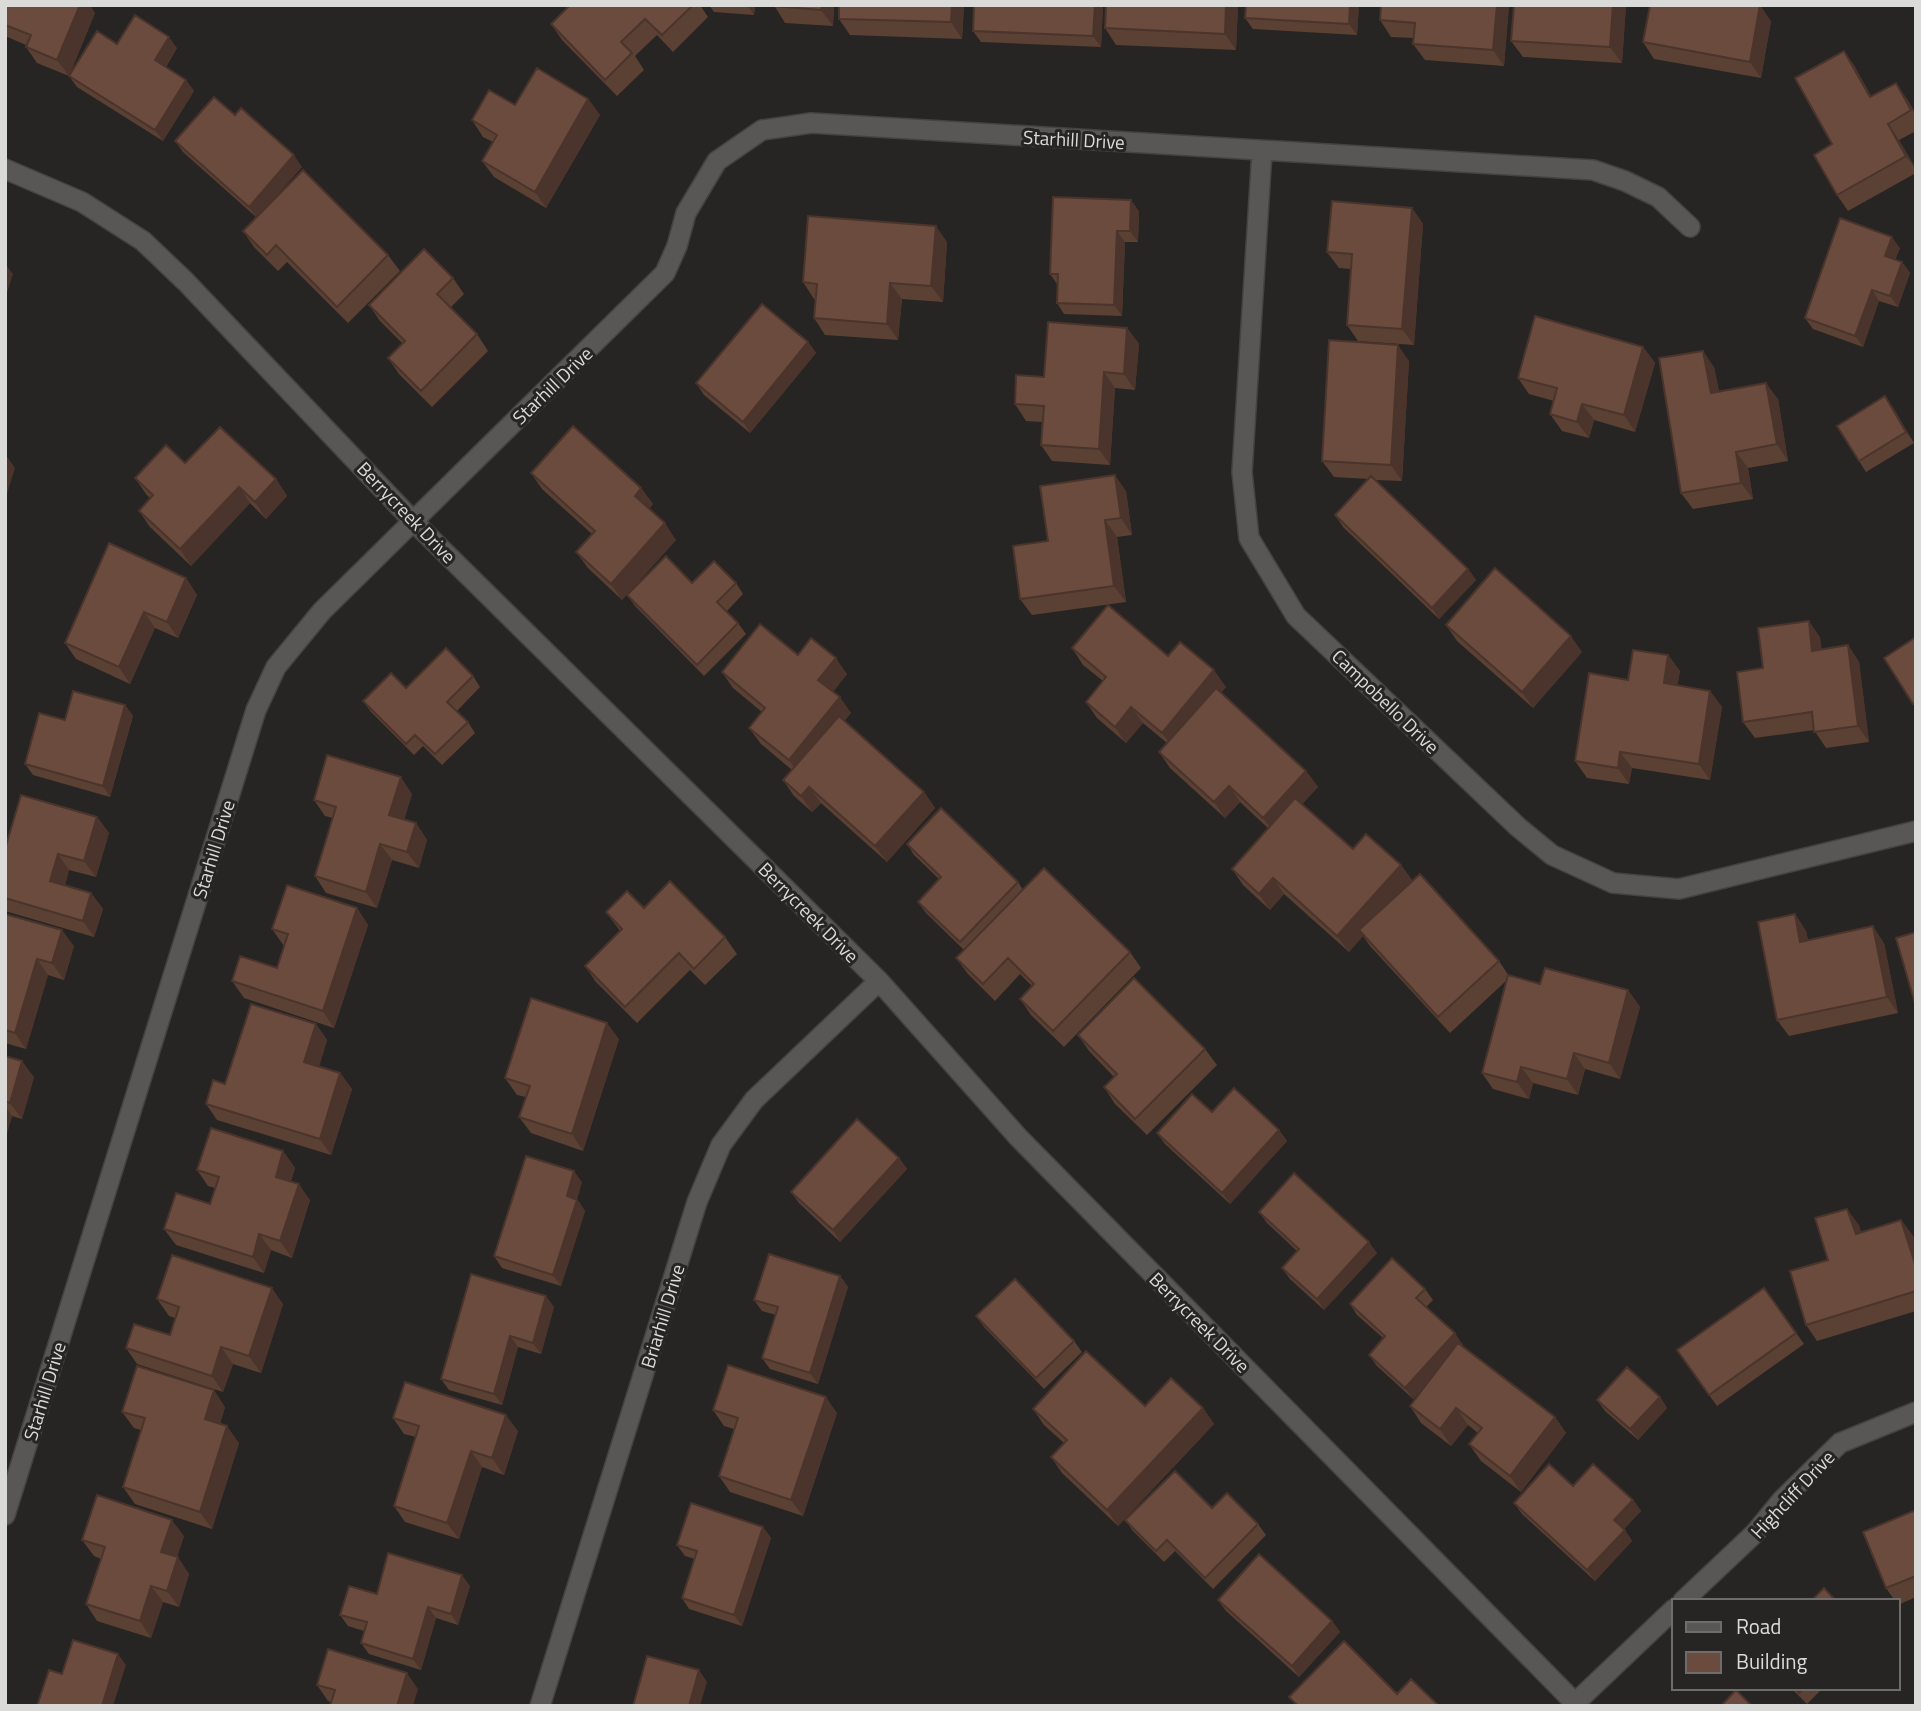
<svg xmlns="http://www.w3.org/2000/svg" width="1921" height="1711" viewBox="0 0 1921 1711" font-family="'Titillium Web',sans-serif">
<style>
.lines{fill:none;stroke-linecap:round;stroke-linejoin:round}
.minor-casing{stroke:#444341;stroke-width:22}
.minor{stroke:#595755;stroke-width:19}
.wall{fill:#5b4034}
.shaded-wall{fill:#4a342b}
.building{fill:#6a4b3d;stroke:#4a342b;stroke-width:2}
.labels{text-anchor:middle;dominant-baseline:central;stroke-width:6;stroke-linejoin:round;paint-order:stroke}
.street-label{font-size:19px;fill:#dadad8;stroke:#262523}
</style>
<rect width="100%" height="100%" fill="#262523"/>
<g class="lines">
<defs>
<path id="minor" d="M 1262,151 L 1242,472 L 1249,538 L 1296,616 L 1518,827 L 1552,855 L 1613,883 L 1679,889 L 1916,831
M 5,169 L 82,202 L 143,241 L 186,282 L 413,521 L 879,981 L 1018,1137 L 1575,1703
M 5,1515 L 256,710 L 276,667 L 322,611 L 665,273 L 677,246 L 686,213 L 717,161 L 762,130 L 811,123 L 1593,170 L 1625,181 L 1658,197 L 1690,227
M 1683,1601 L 1755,1533 L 1782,1500 L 1840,1443 L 1916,1412
M 540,1706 L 697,1202 L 721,1145 L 754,1100 L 879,981
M 1572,1706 L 1674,1609"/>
</defs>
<!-- minor casing -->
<use href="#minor" class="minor-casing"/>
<!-- minor -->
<use href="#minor" class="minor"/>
</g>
<!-- wall -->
<path class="wall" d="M 5,5 L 95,13 L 69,76 L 37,63 L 26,47 L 26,45 L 5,36 Z
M 570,5 L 700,5 L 708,17 L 673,52 L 657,35 L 635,56 L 644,70 L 617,96 L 562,40 L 551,24 Z
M 709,5 L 755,5 L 754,15 L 714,12 Z
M 774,5 L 834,5 L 833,26 L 785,23 Z
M 839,5 L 964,5 L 962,39 L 850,35 L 839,19 Z
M 974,5 L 1103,5 L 1101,47 L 981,42 L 973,31 Z
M 1106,5 L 1238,5 L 1236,50 L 1116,45 L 1105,28 Z
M 1246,5 L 1359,5 L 1357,35 L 1253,29 L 1245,18 Z
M 1509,5 L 1504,66 L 1425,60 L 1413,44 L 1414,38 L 1391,37 L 1380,20 Z
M 1514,5 L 1626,5 L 1622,63 L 1523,57 L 1511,41 Z
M 1771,21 L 1761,78 L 1654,59 L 1643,42 Z
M 117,44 L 177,48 L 166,67 L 186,80 L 194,91 L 163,141 L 77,87 L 69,76 Z
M 1844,51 L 1855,67 L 1871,96 L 1907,99 L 1916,114 L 1916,131 L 1899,140 L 1916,169 L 1916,173 L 1848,211 L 1837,195 L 1832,144 Z
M 588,99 L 600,115 L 546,208 L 494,177 L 482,161 L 493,142 L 483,137 L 472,120 L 515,105 Z
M 235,115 L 302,167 L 264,209 L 388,255 L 400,271 L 348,323 L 287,262 L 278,271 L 254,247 L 243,231 L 256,217 L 183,152 L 175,141 Z
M 1412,208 L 1423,224 L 1414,345 L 1358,341 L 1347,325 L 1351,269 L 1339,268 L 1327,252 Z
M 1139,211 L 1138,242 L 1125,242 L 1122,316 L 1064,314 L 1057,303 L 1057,284 L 1050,274 Z
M 947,242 L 943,302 L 902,299 L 898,340 L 825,335 L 814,318 L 816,299 L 814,299 L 803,282 Z
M 1900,248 L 1895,260 L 1902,262 L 1910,273 L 1898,307 L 1879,301 L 1863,347 L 1813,329 L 1805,318 Z
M 453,278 L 464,294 L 450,308 L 477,334 L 488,351 L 432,407 L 399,374 L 388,358 L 402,343 L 380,321 L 369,305 Z
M 1127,328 L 1139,344 L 1135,390 L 1115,388 L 1110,465 L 1052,461 L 1041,445 L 1042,422 L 1026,421 L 1015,404 L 1044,377 Z
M 808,342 L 816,353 L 750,433 L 704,395 L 696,383 Z
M 1643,347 L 1655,363 L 1635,432 L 1594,420 L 1589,438 L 1562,431 L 1550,414 L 1554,401 L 1529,394 L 1518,378 Z
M 1409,361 L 1402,481 L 1375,480 L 1468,569 L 1476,580 L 1439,619 L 1343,527 L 1335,515 L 1369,479 L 1334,477 L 1322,461 Z
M 1714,367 L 1719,391 L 1778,399 L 1788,461 L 1748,468 L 1753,499 L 1693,509 L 1681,493 Z
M 1885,396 L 1914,443 L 1866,472 L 1859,461 Z
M 185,463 L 276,479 L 287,496 L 266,519 L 250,503 L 191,566 L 150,527 L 139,511 L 150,498 L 146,494 L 135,478 Z
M 531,473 L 641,488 L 653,504 L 649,509 L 676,540 L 622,600 L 588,568 L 576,552 L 592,534 L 542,489 Z
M 1126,491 L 1132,535 L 1117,537 L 1126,602 L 1032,615 L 1020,599 L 1048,541 Z
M 186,578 L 197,595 L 178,638 L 155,628 L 130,684 L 76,659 L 65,643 Z
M 692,583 L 736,583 L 743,594 L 727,611 L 738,623 L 746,634 L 704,676 L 635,606 L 627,595 Z
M 1446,625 L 1582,652 L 1533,708 L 1457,641 Z
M 1820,637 L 1821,649 L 1848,645 L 1859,662 L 1869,742 L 1826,748 L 1814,730 L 1755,738 L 1743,722 L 1763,668 Z
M 1072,648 L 1168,656 L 1226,687 L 1221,692 L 1306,771 L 1318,787 L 1302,804 L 1353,849 L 1401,865 L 1412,881 L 1499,961 L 1509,976 L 1540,984 L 1628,990 L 1640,1007 L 1620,1079 L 1585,1069 L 1578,1095 L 1533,1083 L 1529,1099 L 1493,1089 L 1482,1073 L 1506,981 L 1450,1033 L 1370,946 L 1363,936 L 1349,952 L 1284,894 L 1270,910 L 1243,885 L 1232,869 L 1268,828 L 1240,802 L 1225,818 L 1170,768 L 1159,752 L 1167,743 L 1143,723 L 1126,743 L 1097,718 L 1086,702 L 1103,681 L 1083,665 Z
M 798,655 L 847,674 L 833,691 L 851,713 L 844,721 L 924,792 L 935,808 L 887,862 L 821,803 L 812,812 L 794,796 L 783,780 L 792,770 L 761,744 L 749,728 L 762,712 L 733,688 L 722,672 Z
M 1668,655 L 1680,671 L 1677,685 L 1710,691 L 1722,707 L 1710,780 L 1632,768 L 1629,784 L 1587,778 L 1575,761 L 1628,680 Z
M 473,676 L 480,687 L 457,711 L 468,722 L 475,733 L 442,765 L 423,746 L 414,755 L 371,712 L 363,701 L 406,688 Z
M 125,705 L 133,716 L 110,797 L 33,775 L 25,764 L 65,720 Z
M 412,794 L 404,820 L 416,823 L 427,840 L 419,868 L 392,860 L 377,908 L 326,893 L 315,876 L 333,818 L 325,816 L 314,800 Z
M 97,817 L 109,833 L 96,877 L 69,870 L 65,885 L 91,893 L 103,909 L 94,937 L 5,911 L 5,849 Z
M 907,844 L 1018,882 L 1023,890 L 1130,952 L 1141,968 L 1064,1047 L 1031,1015 L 1020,999 L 1032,986 L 1020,974 L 995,1001 L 968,974 L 956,958 L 964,950 L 926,913 L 918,902 L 939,879 L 914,855 Z
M 357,908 L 368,925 L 334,1028 L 244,998 L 232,981 L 277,968 L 284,946 L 272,929 Z
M 644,908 L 725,937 L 737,954 L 705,985 L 690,970 L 637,1023 L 596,982 L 585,966 L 620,931 L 606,912 Z
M 5,914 L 74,946 L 64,980 L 48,975 L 26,1049 L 5,1043 Z
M 1795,914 L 1806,931 L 1808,940 L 1884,943 L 1898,1013 L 1789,1036 L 1777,1020 Z
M 316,1024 L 327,1040 L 319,1066 L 340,1073 L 352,1089 L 331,1155 L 217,1120 L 206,1104 L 225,1084 Z
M 1078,1035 L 1205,1049 L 1217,1065 L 1147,1135 L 1115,1104 L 1104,1087 L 1114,1077 L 1089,1051 Z
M 619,1039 L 583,1151 L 531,1133 L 519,1117 L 526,1097 L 517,1095 L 505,1078 Z
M 5,1056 L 34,1077 L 22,1119 L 12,1116 L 5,1140 Z
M 1212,1112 L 1279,1130 L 1287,1141 L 1230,1204 L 1165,1144 L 1157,1133 Z
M 283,1151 L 295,1168 L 291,1181 L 310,1200 L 292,1258 L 271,1250 L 264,1273 L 176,1245 L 164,1229 L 210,1204 L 215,1188 L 208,1186 L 197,1170 Z
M 899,1158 L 907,1169 L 840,1242 L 799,1203 L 791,1192 Z
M 582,1182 L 577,1199 L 585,1211 L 561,1286 L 502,1268 L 494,1256 Z
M 1259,1212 L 1377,1253 L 1324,1310 L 1290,1279 L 1282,1268 L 1297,1251 L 1267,1223 Z
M 1901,1220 L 1913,1236 L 1916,1246 L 1916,1311 L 1817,1341 L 1806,1325 L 1828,1260 L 1859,1225 L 1861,1233 Z
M 840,1276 L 848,1287 L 818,1384 L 770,1369 L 762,1358 L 776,1315 L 762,1311 L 754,1300 Z
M 1764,1288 L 1804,1344 L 1717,1406 L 1677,1350 Z
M 1425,1289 L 1433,1300 L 1426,1307 L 1463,1345 L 1462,1345 L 1555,1417 L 1566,1433 L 1521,1492 L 1481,1461 L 1469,1444 L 1478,1433 L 1468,1425 L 1451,1446 L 1421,1423 L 1410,1406 L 1428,1383 L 1413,1399 L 1377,1366 L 1369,1355 L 1383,1338 L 1357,1315 L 1350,1304 Z
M 157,1299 L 283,1304 L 261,1373 L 233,1364 L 223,1392 L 137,1364 L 126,1348 L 170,1335 L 175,1318 L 169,1316 Z
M 554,1307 L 541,1354 L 518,1347 L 502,1405 L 449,1390 L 441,1379 Z
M 976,1316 L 1074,1341 L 1082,1352 L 1044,1389 L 984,1327 Z
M 1660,1397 L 1667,1408 L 1638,1440 L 1605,1411 L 1597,1400 Z
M 1145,1406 L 1203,1408 L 1214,1424 L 1118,1526 L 1062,1473 L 1051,1457 L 1064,1443 L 1044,1425 L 1033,1409 Z
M 225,1407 L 220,1424 L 239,1443 L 212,1529 L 135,1504 L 123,1487 L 141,1430 L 134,1428 L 122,1412 Z
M 713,1410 L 837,1413 L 803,1516 L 730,1492 L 719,1476 L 734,1429 L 724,1426 Z
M 393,1418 L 518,1431 L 504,1475 L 482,1467 L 459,1539 L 405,1522 L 394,1506 L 416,1437 L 404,1434 Z
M 1573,1486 L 1633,1500 L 1641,1511 L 1624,1529 L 1632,1541 L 1595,1581 L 1522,1514 L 1514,1503 Z
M 1212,1508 L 1258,1524 L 1266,1535 L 1213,1589 L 1175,1551 L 1164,1562 L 1133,1531 L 1125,1520 Z
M 1916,1510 L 1916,1597 L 1898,1605 L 1898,1601 L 1895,1601 L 1886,1588 Z
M 763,1527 L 771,1538 L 742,1626 L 689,1609 L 682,1598 L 695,1559 L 685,1556 L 677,1545 Z
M 184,1536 L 177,1557 L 189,1574 L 179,1607 L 163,1602 L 151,1638 L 97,1621 L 86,1604 L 101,1559 L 94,1556 L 82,1540 Z
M 470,1586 L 458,1625 L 436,1618 L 421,1670 L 369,1654 L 361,1643 L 364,1631 L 348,1626 L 340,1615 L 377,1594 Z
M 1218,1600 L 1332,1621 L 1340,1632 L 1299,1677 L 1226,1611 Z
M 317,1685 L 418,1689 L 331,1702 L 328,1701 Z
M 1791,1688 L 1823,1688 L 1807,1704 Z"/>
<!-- shaded-wall -->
<path class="shaded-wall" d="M 80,5 L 90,5 L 95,13 L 69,76 L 57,60 Z
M 747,5 L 755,5 L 754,15 Z
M 822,5 L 834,5 L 833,26 L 821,10 Z
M 952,5 L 964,5 L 962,39 L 951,22 Z
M 1095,5 L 1103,5 L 1101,47 L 1093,36 Z
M 1226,5 L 1238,5 L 1236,50 L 1225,34 Z
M 1350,5 L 1359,5 L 1357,35 L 1349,24 Z
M 1497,5 L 1509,5 L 1504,66 L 1493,50 Z
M 1613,5 L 1626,5 L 1622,63 L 1610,47 Z
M 1760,5 L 1771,21 L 1761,78 L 1750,62 Z
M 169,37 L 177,48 L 163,71 L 155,60 Z
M 1844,51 L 1855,67 L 1881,114 L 1870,97 Z
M 186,80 L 194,91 L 163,141 L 155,130 Z
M 1896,83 L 1907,99 L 1916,114 L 1916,116 Z
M 588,99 L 600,115 L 546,208 L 535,192 Z
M 1888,124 L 1899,140 L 1916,170 L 1906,156 Z
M 294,155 L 302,167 L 257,218 L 249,207 Z
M 1131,200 L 1139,211 L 1138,242 L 1130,231 Z
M 1412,208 L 1423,224 L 1414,345 L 1402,329 Z
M 936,226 L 947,242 L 943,302 L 931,286 Z
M 1117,231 L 1125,242 L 1122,316 L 1114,305 Z
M 1892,237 L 1900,248 L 1892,267 L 1885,256 Z
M 1902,262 L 1910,273 L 1898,307 L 1890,296 Z
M 5,264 L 13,274 L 5,299 Z
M 890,283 L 902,299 L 898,340 L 887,324 Z
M 1872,290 L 1879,301 L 1863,347 L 1855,336 Z
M 1127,328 L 1139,344 L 1135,390 L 1124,374 Z
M 808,342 L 816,353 L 750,433 L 743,422 Z
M 1398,345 L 1409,361 L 1402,481 L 1391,465 Z
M 1643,347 L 1655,363 L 1635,432 L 1624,415 Z
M 1703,351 L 1714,367 L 1722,409 L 1711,393 Z
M 1104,372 L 1115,388 L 1110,465 L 1099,449 Z
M 1766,383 L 1778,399 L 1788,461 L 1777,444 Z
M 1885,396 L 1893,407 L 1914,443 L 1906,432 Z
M 1582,404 L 1594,420 L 1589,438 L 1577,422 Z
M 1736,452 L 1748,468 L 1753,499 L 1741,483 Z
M 5,454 L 15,468 L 5,500 Z
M 1115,475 L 1126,491 L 1132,535 L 1121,518 Z
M 276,479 L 287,496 L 266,519 L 255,502 Z
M 239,487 L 250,503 L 191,566 L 180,549 Z
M 641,488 L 653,504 L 646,512 L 635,496 Z
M 1105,520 L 1117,537 L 1126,602 L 1114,586 Z
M 665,523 L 676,540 L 622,600 L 611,584 Z
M 1468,569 L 1476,580 L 1439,619 L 1432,608 Z
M 186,578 L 197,595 L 178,638 L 167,622 Z
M 144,612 L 155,628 L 130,684 L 119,667 Z
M 1809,621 L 1820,637 L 1824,667 L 1812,651 Z
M 1571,636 L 1582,652 L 1533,708 L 1522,692 Z
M 1848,645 L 1859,662 L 1869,742 L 1858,726 Z
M 1668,655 L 1680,671 L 1675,700 L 1664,683 Z
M 836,658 L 847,674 L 830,696 L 818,680 Z
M 1214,670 L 1226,687 L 1174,749 L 1162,733 Z
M 1710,691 L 1722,707 L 1710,780 L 1699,764 Z
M 840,697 L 851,713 L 800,776 L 789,760 Z
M 125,705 L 133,716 L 110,797 L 103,786 Z
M 1131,707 L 1143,723 L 1126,743 L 1115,727 Z
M 1620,752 L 1632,768 L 1629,784 L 1618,768 Z
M 1306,771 L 1318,787 L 1275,834 L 1263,818 Z
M 401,777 L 412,794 L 400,831 L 389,815 Z
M 1229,786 L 1240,802 L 1225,818 L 1214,802 Z
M 809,787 L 821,803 L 812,812 L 801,796 Z
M 924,792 L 935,808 L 887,862 L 875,846 Z
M 97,817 L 109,833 L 96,877 L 84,861 Z
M 416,823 L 427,840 L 419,868 L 407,852 Z
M 380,844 L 392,860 L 377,908 L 366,892 Z
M 58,854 L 69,870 L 62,897 L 50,881 Z
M 1401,865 L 1413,881 L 1359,930 L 1363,936 L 1349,952 L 1337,936 Z
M 1273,878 L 1284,894 L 1270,910 L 1259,894 Z
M 91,893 L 103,909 L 94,937 L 83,921 Z
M 357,908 L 368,925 L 334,1028 L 323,1011 Z
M 1795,914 L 1806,931 L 1811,958 L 1800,942 Z
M 1873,926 L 1884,943 L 1898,1013 L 1887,997 Z
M 62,930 L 74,946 L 64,980 L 52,963 Z
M 37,959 L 48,975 L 26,1049 L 15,1033 Z
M 1628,990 L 1640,1007 L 1620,1079 L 1609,1063 Z
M 607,1023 L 619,1039 L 583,1151 L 572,1134 Z
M 316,1024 L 327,1040 L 316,1078 L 304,1062 Z
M 1574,1053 L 1585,1069 L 1578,1095 L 1567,1079 Z
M 22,1061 L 34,1077 L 22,1119 L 10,1103 Z
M 1521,1067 L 1533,1083 L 1529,1099 L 1517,1082 Z
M 340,1073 L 352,1089 L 331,1155 L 320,1139 Z
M 5,1106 L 12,1116 L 5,1140 Z
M 1279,1130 L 1287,1141 L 1230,1204 L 1222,1193 Z
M 283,1151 L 295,1168 L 287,1193 L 276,1177 Z
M 899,1158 L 907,1169 L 840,1242 L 833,1230 Z
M 574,1171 L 582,1182 L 574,1207 L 567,1196 Z
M 299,1184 L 310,1200 L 292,1258 L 280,1241 Z
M 577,1200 L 585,1211 L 561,1286 L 553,1275 Z
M 1847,1209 L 1859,1225 L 1867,1251 L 1856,1234 Z
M 1901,1220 L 1913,1236 L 1916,1246 L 1916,1267 Z
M 259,1234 L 271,1250 L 264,1273 L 253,1257 Z
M 1369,1242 L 1377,1253 L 1324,1310 L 1317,1299 Z
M 840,1276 L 848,1287 L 818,1384 L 810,1373 Z
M 272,1288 L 283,1304 L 261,1373 L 249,1356 Z
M 546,1296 L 554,1307 L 541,1354 L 533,1343 Z
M 1455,1333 L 1463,1345 L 1413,1399 L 1405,1388 Z
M 510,1336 L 518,1347 L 502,1405 L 494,1394 Z
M 221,1347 L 233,1364 L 223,1392 L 212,1376 Z
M 214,1390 L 225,1407 L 216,1435 L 205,1419 Z
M 826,1397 L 837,1413 L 803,1516 L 791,1500 Z
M 1660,1397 L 1667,1408 L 1638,1440 L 1630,1429 Z
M 1203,1408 L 1214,1424 L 1118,1526 L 1107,1510 Z
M 1456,1408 L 1468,1425 L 1451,1446 L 1440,1429 Z
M 506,1415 L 518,1431 L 504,1475 L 492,1458 Z
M 1555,1417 L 1566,1433 L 1521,1492 L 1510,1476 Z
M 227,1426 L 239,1443 L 212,1529 L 200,1512 Z
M 471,1451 L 482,1467 L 459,1539 L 447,1523 Z
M 1633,1500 L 1641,1511 L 1622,1531 L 1614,1520 Z
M 172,1520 L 184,1536 L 173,1569 L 161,1552 Z
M 763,1527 L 771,1538 L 742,1626 L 734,1615 Z
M 1625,1530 L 1632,1541 L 1595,1581 L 1587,1570 Z
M 178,1557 L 189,1574 L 179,1607 L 167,1591 Z
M 462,1575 L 470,1586 L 458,1625 L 451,1614 Z
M 151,1586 L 163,1602 L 151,1638 L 140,1621 Z
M 428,1607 L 436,1618 L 421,1670 L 413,1659 Z
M 1332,1621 L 1340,1632 L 1299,1677 L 1292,1666 Z
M 118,1654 L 126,1665 L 113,1706 L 102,1706 Z
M 699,1670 L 707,1682 L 700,1706 L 689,1706 Z
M 407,1673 L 418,1689 L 413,1706 L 397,1706 Z"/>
<!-- building -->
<path class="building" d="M 5,5 L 80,5 L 57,60 L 26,47 L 31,35 L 5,25 Z
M 570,5 L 693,5 L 662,35 L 645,19 L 621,42 L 632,53 L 605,80 L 551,24 Z
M 774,5 L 822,5 L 821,10 L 774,6 Z
M 839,5 L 952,5 L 951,22 L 839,19 Z
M 974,5 L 1095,5 L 1093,36 L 973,31 Z
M 1106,5 L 1226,5 L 1225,34 L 1105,28 Z
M 1246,5 L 1350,5 L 1349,24 L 1245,18 Z
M 1381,5 L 1497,5 L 1493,50 L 1413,44 L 1415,23 L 1380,20 Z
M 1514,5 L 1613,5 L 1610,47 L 1511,41 Z
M 1650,5 L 1760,5 L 1750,62 L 1643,42 Z
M 135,15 L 169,37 L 155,60 L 186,80 L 155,130 L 69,76 L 97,31 L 117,44 Z
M 1844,51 L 1870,97 L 1896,83 L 1911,110 L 1888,124 L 1906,156 L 1837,195 L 1814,155 L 1832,144 L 1795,78 Z
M 537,68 L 588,99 L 535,192 L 482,161 L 497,135 L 472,120 L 489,90 L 515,105 Z
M 214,97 L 235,115 L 241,108 L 294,155 L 249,207 L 175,141 Z
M 303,170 L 388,255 L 337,307 L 276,245 L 267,255 L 243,231 Z
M 1053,197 L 1131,200 L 1130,231 L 1117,231 L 1114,305 L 1057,303 L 1058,274 L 1050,274 Z
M 1332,201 L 1412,208 L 1402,329 L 1347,325 L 1352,254 L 1327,252 Z
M 808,216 L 936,226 L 931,286 L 890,283 L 887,324 L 814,318 L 817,284 L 803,282 Z
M 1840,218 L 1892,237 L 1885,256 L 1902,262 L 1890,296 L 1872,290 L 1855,336 L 1805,318 Z
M 424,249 L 453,278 L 437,294 L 477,334 L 421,391 L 388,358 L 405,341 L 369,305 Z
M 762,304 L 808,342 L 743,422 L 696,383 Z
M 1535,316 L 1643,347 L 1624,415 L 1582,404 L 1577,422 L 1550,414 L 1557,388 L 1518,378 Z
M 1048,322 L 1127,328 L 1124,374 L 1104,372 L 1099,449 L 1041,445 L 1044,406 L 1015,404 L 1016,375 L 1044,377 Z
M 1329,340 L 1398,345 L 1391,465 L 1322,461 Z
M 1703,351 L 1711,393 L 1766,383 L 1777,444 L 1736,452 L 1741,483 L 1681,493 L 1659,358 Z
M 1885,396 L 1906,432 L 1859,461 L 1837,426 Z
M 573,426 L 641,488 L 635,496 L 665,523 L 611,584 L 576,552 L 595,531 L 531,473 Z
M 220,427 L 276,479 L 255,502 L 239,487 L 180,549 L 139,511 L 153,495 L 135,478 L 166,445 L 185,463 Z
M 1115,475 L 1121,518 L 1105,520 L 1114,586 L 1020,599 L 1013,546 L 1048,541 L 1040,486 Z
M 1371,476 L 1468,569 L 1432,608 L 1335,515 Z
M 109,543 L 186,578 L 167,622 L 144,612 L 119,667 L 65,643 Z
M 666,556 L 692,583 L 714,561 L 736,583 L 717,602 L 738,623 L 697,665 L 627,595 Z
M 1495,568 L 1571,636 L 1522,692 L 1446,625 Z
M 1108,605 L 1168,656 L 1180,642 L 1214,670 L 1162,733 L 1131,707 L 1115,727 L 1086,702 L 1106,677 L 1072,648 Z
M 1809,621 L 1812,651 L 1848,645 L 1858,726 L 1814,732 L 1812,712 L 1743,722 L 1737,672 L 1763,668 L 1758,628 Z
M 760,624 L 798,655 L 811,638 L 836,658 L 818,680 L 840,697 L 789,760 L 749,728 L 765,708 L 722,672 Z
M 1916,637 L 1916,703 L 1913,704 L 1884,658 Z
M 446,648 L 473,676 L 447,702 L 468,722 L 435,754 L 415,735 L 406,744 L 363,701 L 391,673 L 406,688 Z
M 1633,650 L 1668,655 L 1664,683 L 1710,691 L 1699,764 L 1620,752 L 1618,768 L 1575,761 L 1589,673 L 1628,680 Z
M 1216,688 L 1306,771 L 1263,818 L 1229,786 L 1214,802 L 1159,752 Z
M 73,691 L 125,705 L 103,786 L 25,764 L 39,713 L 65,720 Z
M 839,716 L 924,792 L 875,846 L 809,787 L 801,796 L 783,780 Z
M 327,755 L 401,777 L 389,815 L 416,823 L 407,852 L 380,844 L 366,892 L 315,876 L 336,807 L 314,800 Z
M 21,795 L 97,817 L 84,861 L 58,854 L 50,881 L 91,893 L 83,921 L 5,898 L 5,849 Z
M 1295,798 L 1353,849 L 1366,834 L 1401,865 L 1337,936 L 1273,878 L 1259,894 L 1232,869 Z
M 941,808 L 1018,882 L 960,942 L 918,902 L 941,877 L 907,844 Z
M 1044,868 L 1130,952 L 1053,1031 L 1020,999 L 1034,984 L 1008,958 L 983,984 L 956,958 Z
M 1420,874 L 1499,961 L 1438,1017 L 1359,930 Z
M 670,881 L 725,937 L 694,969 L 679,953 L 625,1007 L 585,966 L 622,929 L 606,912 L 627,891 L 644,908 Z
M 287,885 L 357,908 L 323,1011 L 232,981 L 240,956 L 277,968 L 288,934 L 272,929 Z
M 5,914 L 62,930 L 52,963 L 37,959 L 15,1033 L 5,1030 Z
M 1795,914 L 1800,942 L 1873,926 L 1887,997 L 1777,1020 L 1758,922 Z
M 1916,932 L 1916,1007 L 1896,938 Z
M 1545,968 L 1628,990 L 1609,1063 L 1574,1053 L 1567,1079 L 1521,1067 L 1517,1082 L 1482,1073 L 1508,975 L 1540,984 Z
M 1134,978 L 1205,1049 L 1135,1119 L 1104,1087 L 1117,1074 L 1078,1035 Z
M 531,998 L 607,1023 L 572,1134 L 519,1117 L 530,1086 L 505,1078 Z
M 251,1004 L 316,1024 L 304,1062 L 340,1073 L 320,1139 L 206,1104 L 213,1080 L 225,1084 Z
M 5,1056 L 22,1061 L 10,1103 L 5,1101 Z
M 1234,1088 L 1279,1130 L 1222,1193 L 1157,1133 L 1192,1094 L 1212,1112 Z
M 857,1119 L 899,1158 L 833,1230 L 791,1192 Z
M 211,1128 L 283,1151 L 276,1177 L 299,1184 L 280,1241 L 259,1234 L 253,1257 L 164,1229 L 176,1193 L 210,1204 L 219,1177 L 197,1170 Z
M 526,1156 L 574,1171 L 567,1196 L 577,1200 L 553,1275 L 494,1256 Z
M 1294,1173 L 1369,1242 L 1317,1299 L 1282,1268 L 1299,1249 L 1259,1212 Z
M 1847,1209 L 1856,1234 L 1901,1220 L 1916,1267 L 1916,1291 L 1806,1325 L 1790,1271 L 1828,1260 L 1815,1218 Z
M 769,1254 L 840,1276 L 810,1373 L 762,1358 L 778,1307 L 754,1300 Z
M 172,1255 L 272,1288 L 249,1356 L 221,1347 L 212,1376 L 126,1348 L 134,1324 L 170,1335 L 179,1307 L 157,1299 Z
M 1392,1258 L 1425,1289 L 1416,1298 L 1455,1333 L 1405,1388 L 1369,1355 L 1385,1336 L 1350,1304 Z
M 471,1274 L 546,1296 L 533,1343 L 510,1336 L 494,1394 L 441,1379 Z
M 1015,1279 L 1074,1341 L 1036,1378 L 976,1316 Z
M 1764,1288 L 1796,1333 L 1709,1395 L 1677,1350 Z
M 1458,1343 L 1555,1417 L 1510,1476 L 1469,1444 L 1482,1428 L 1456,1408 L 1440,1429 L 1410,1406 Z
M 1086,1351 L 1145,1406 L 1171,1378 L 1203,1408 L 1107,1510 L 1051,1457 L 1067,1440 L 1033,1409 Z
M 728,1365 L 826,1397 L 791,1500 L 719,1476 L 738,1418 L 713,1410 Z
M 137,1366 L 214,1390 L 205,1419 L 227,1426 L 200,1512 L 123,1487 L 145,1418 L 122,1412 Z
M 1627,1367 L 1660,1397 L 1630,1429 L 1597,1400 Z
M 405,1382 L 506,1415 L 492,1458 L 471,1451 L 447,1523 L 394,1506 L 419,1426 L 393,1418 Z
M 1549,1464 L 1573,1486 L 1593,1464 L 1633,1500 L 1614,1520 L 1625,1530 L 1587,1570 L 1514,1503 Z
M 1175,1471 L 1212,1508 L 1227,1493 L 1258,1524 L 1205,1578 L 1167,1540 L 1156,1551 L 1125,1520 Z
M 97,1495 L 172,1520 L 161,1552 L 178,1557 L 167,1591 L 151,1586 L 140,1621 L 86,1604 L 105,1547 L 82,1540 Z
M 691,1503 L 763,1527 L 734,1615 L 682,1598 L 697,1551 L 677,1545 Z
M 1916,1510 L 1916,1576 L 1886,1588 L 1863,1532 Z
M 388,1553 L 462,1575 L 451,1614 L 428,1607 L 413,1659 L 361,1643 L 367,1622 L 340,1615 L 349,1586 L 377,1594 Z
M 1259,1554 L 1332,1621 L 1292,1666 L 1218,1600 Z
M 1824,1588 L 1836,1601 L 1811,1601 Z
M 73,1640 L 118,1654 L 102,1706 L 37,1706 L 49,1670 L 62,1674 Z
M 1344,1641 L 1397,1694 L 1411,1679 L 1439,1706 L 1298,1706 L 1289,1697 Z
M 328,1649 L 407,1673 L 397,1706 L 330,1706 L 335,1690 L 317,1685 Z
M 647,1656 L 699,1670 L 689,1706 L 633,1706 Z
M 1795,1688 L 1804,1688 L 1799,1693 Z
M 1736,1690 L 1752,1706 L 1721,1706 Z"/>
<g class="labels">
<!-- street labels -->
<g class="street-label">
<text transform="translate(1074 139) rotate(3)">Starhill Drive</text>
<text transform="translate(552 385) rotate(-44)">Starhill Drive</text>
<text transform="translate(407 512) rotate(46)">Berrycreek Drive</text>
<text transform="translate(1386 701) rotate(44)">Campobello Drive</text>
<text transform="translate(213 849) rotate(-73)">Starhill Drive</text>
<text transform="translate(809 912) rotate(45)">Berrycreek Drive</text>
<text transform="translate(662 1316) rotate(-73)">Briarhill Drive</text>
<text transform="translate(1200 1322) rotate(45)">Berrycreek Drive</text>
<text transform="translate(44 1391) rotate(-73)">Starhill Drive</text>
<text transform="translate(1792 1494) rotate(-47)">Highcliff Drive</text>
</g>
</g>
<!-- border -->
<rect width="1921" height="1711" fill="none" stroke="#dadad8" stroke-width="14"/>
<!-- legend -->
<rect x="1672" y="1599" width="228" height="91" fill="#262523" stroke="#6e6d6b" stroke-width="2"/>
<rect x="1686" y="1622" width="35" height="10" fill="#595755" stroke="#6e6d6b" stroke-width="2"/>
<text x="1736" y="1634" font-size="21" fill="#dadad8">Road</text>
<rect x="1686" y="1652" width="35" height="21" fill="#6a4b3d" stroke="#6e6d6b" stroke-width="2"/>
<text x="1736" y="1669" font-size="21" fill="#dadad8">Building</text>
</svg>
